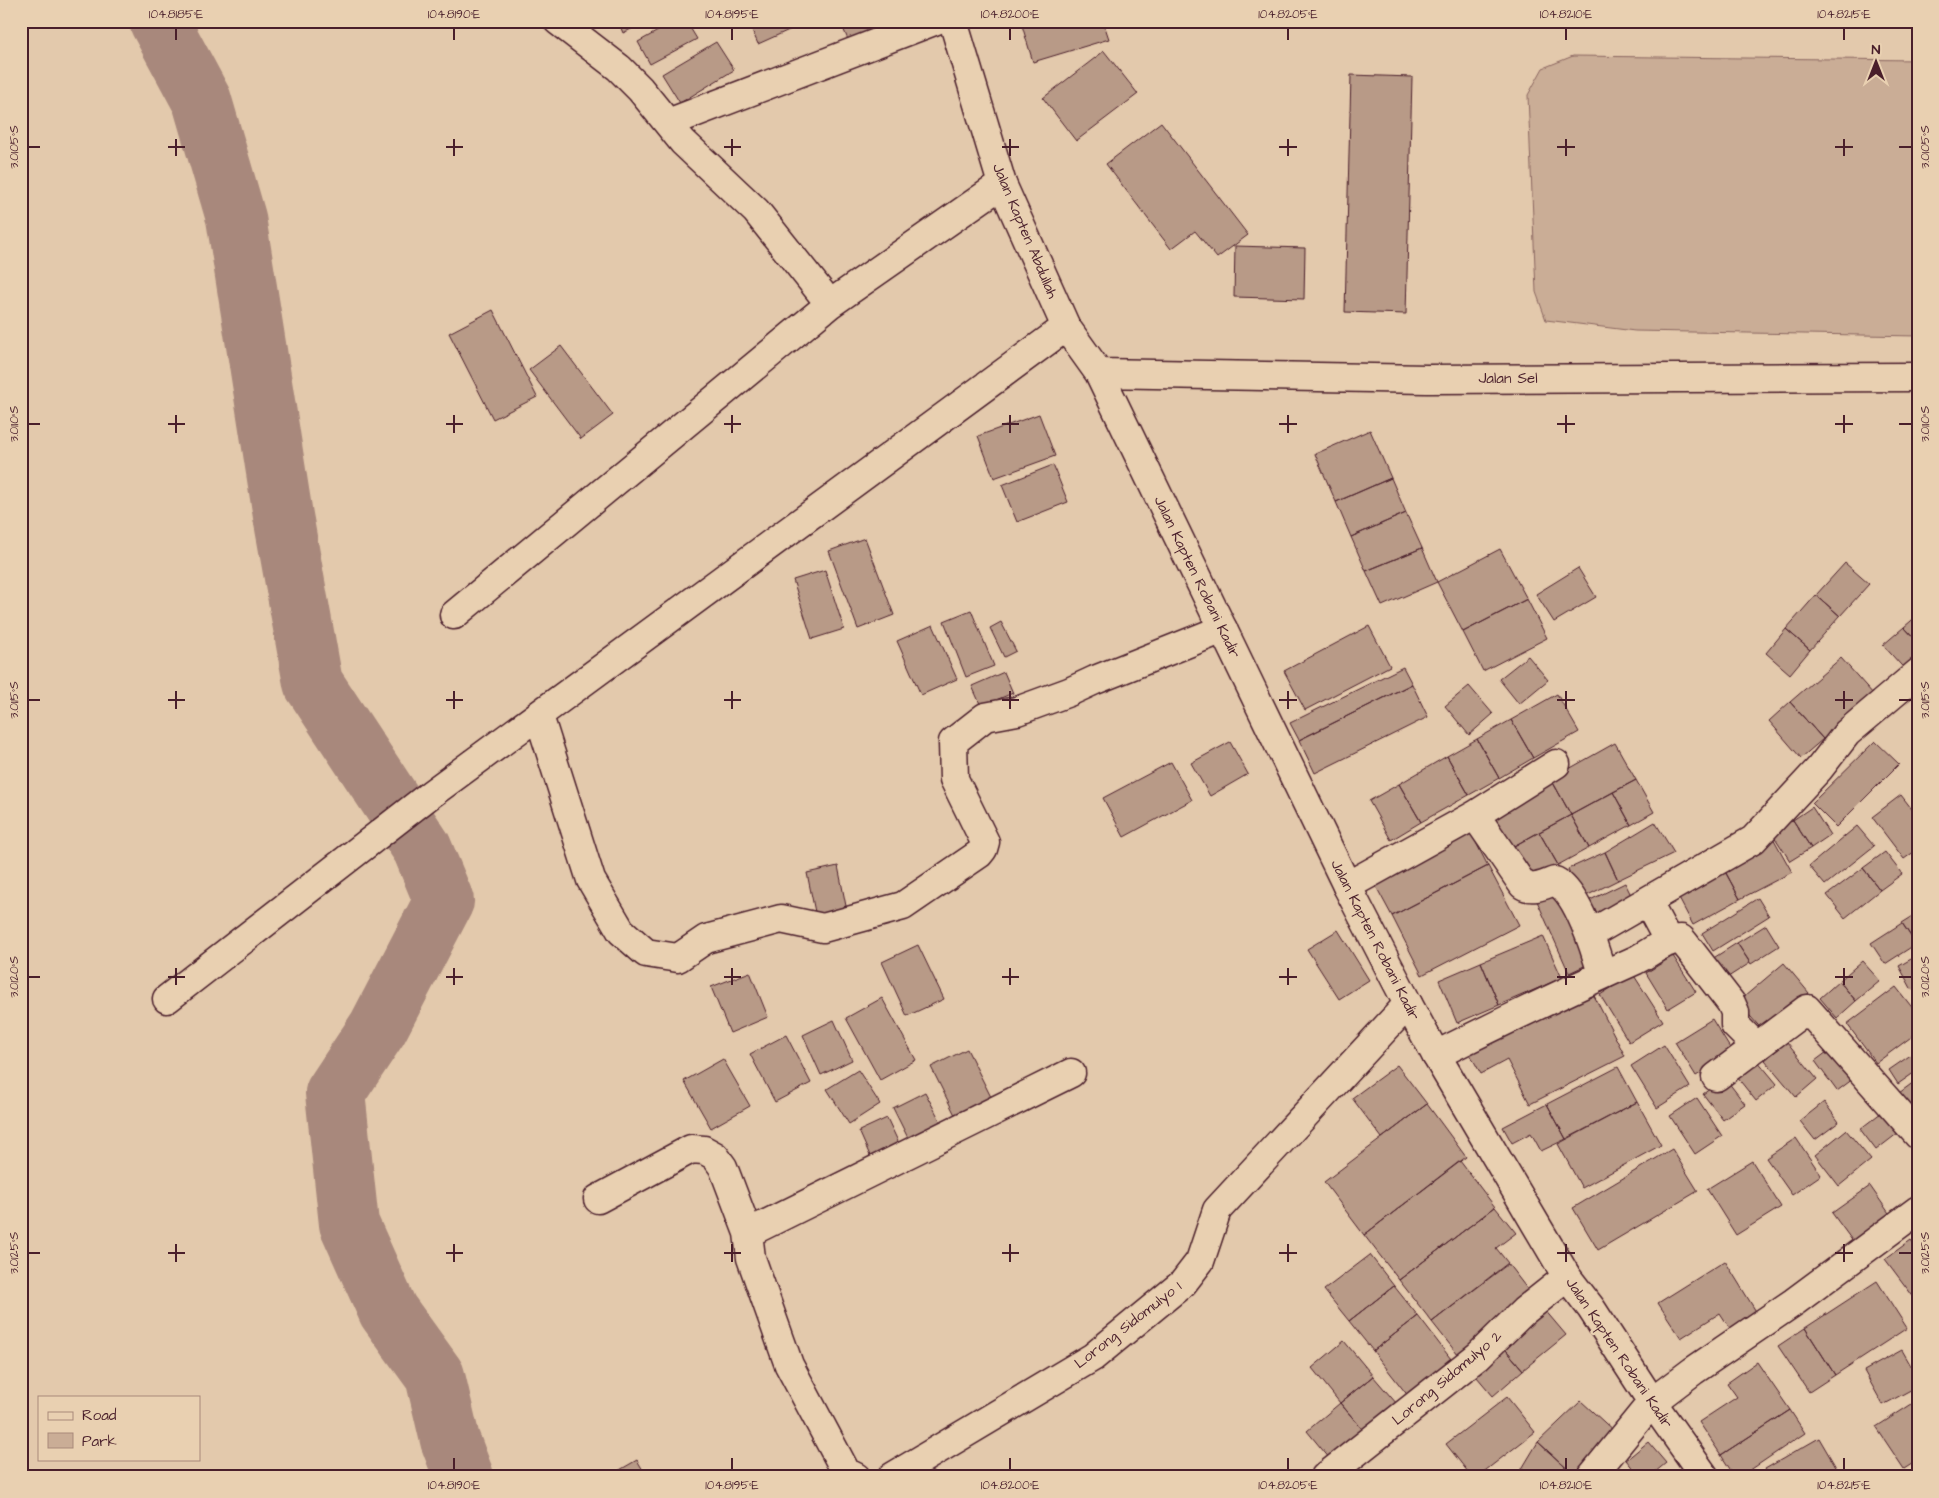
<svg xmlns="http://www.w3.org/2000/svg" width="1939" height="1498" viewBox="0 0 1939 1498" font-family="'Architects Daughter',sans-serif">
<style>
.green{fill:#caad96;stroke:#8a6660}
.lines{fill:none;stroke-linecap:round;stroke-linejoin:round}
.river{stroke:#a8887b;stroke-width:60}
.building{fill:#b89a87;stroke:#4a1f2b}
.street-casing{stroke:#4a1f2b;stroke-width:31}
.secondary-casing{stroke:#4a1f2b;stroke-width:31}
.street{stroke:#e9d0b1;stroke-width:28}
.secondary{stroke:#e9d0b1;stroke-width:28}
.ticks{fill:none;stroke:#4a1f2b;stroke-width:2}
.labels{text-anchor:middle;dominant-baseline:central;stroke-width:5;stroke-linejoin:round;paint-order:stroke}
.street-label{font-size:15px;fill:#4a1f2b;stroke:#e9d0b1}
.neatline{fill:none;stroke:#4a1f2b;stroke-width:2}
.ticks-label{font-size:12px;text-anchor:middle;fill:#4a1f2b}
</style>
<rect width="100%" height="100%" fill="#e3c9ac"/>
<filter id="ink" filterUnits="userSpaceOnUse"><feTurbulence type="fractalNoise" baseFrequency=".02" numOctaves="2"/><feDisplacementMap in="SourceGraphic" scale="10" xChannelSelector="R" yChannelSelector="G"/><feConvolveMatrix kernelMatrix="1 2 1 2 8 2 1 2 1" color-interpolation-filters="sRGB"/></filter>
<g filter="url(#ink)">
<!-- green -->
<path class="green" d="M 1573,56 L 1918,60 L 1918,336 L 1635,331 L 1546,320 L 1536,292 L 1528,95 L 1543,68 Z"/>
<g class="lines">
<!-- river -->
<path class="river" d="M 159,21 L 202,101 L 236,218 L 283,516 L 313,683 L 422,848 L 444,901 L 378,1028 L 335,1093 L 349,1224 L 388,1311 L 435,1376 L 450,1440 L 464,1477"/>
</g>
<!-- building -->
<path class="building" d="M 618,21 L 648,21 L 623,33 Z
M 676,21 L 686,21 L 697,39 L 650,64 L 638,42 Z
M 748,21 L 809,21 L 758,44 Z
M 840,21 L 901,21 L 849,42 Z
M 1103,21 L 1109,39 L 1033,62 L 1021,22 Z
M 716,42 L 734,70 L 680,103 L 662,74 Z
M 1104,51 L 1138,94 L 1076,141 L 1043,98 Z
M 1351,75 L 1412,77 L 1406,314 L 1345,312 Z
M 1161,122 L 1248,235 L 1217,258 L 1195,231 L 1171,249 L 1106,164 Z
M 1235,246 L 1305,248 L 1304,299 L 1234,297 Z
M 493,310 L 537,397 L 493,419 L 449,333 Z
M 561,346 L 613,415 L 581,439 L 529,370 Z
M 1039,414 L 1055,456 L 994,478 L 978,436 Z
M 1370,430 L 1391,478 L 1336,502 L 1315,454 Z
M 1053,465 L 1068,502 L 1017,522 L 1002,485 Z
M 1391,478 L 1406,513 L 1351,537 L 1336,502 Z
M 1406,513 L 1422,548 L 1366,571 L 1351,537 Z
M 865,538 L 894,615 L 858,629 L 829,551 Z
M 1422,548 L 1437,582 L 1382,606 L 1366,571 Z
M 1500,549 L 1527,599 L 1463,632 L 1437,582 Z
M 1845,563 L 1869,584 L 1840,616 L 1816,595 Z
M 1578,568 L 1596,597 L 1554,622 L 1536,594 Z
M 825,570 L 844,629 L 812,639 L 793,580 Z
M 1816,595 L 1840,616 L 1810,650 L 1786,629 Z
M 1527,599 L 1547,638 L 1483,671 L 1463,632 Z
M 971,610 L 994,666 L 966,677 L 944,621 Z
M 1918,615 L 1918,642 L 1904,627 Z
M 1001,622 L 1016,651 L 1004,657 L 990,628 Z
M 933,625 L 957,679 L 921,695 L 897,641 Z
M 1369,626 L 1390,666 L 1305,710 L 1284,671 Z
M 1904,627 L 1918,642 L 1918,666 L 1909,674 L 1883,645 Z
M 1786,629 L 1810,650 L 1790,674 L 1766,653 Z
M 1528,656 L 1548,680 L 1519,704 L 1499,679 Z
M 1841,658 L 1874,695 L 1823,739 L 1790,702 Z
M 1403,667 L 1412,684 L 1299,740 L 1290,723 Z
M 1004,672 L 1013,693 L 981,706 L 972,686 Z
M 1412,684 L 1428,717 L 1315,773 L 1299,740 Z
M 1469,686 L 1493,714 L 1469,735 L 1445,706 Z
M 1557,694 L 1579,732 L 1533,758 L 1511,720 Z
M 1790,702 L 1823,739 L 1801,758 L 1769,721 Z
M 1511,720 L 1533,758 L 1499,778 L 1477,739 Z
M 1477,739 L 1499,778 L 1469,795 L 1447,756 Z
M 1875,741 L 1899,764 L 1836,827 L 1812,803 Z
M 1230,742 L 1248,774 L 1210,796 L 1191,763 Z
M 1615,743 L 1636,780 L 1571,815 L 1551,779 Z
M 1447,756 L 1469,795 L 1421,822 L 1399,784 Z
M 1171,762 L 1192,800 L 1124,837 L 1103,798 Z
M 1551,779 L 1571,815 L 1510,848 L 1489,812 Z
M 1636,780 L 1654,812 L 1631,825 L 1613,792 Z
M 1399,784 L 1421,822 L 1391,840 L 1369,801 Z
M 1613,792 L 1631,825 L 1589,848 L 1571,815 Z
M 1901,795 L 1918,817 L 1918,849 L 1904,859 L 1872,817 Z
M 1812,807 L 1830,835 L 1811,848 L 1793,820 Z
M 1571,815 L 1589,848 L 1558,865 L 1539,832 Z
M 1793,820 L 1811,848 L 1790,861 L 1772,833 Z
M 1655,822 L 1674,853 L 1618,880 L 1605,852 Z
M 1857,826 L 1874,846 L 1825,885 L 1809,866 Z
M 1469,829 L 1488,866 L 1392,916 L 1372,879 Z
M 1539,832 L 1558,865 L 1527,882 L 1509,849 Z
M 1772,836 L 1792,872 L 1740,899 L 1721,864 Z
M 1605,852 L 1618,880 L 1582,898 L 1568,869 Z
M 1885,852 L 1902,874 L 1880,890 L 1863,868 Z
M 1721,864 L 1740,899 L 1693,925 L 1674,889 Z
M 838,866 L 847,911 L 816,917 L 807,873 Z
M 1488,866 L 1519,925 L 1422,975 L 1392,916 Z
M 1863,868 L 1880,890 L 1845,918 L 1827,895 Z
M 1625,883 L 1636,905 L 1595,925 L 1584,903 Z
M 1563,890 L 1595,961 L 1569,973 L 1537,901 Z
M 1758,898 L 1769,916 L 1713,951 L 1702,933 Z
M 1918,913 L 1918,943 L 1916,944 L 1902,923 Z
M 1902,923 L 1916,944 L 1885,964 L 1871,943 Z
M 1766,925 L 1779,946 L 1751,964 L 1737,943 Z
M 1338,930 L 1369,980 L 1339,999 L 1307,949 Z
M 1543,936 L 1562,978 L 1499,1005 L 1481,962 Z
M 1737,943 L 1750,963 L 1725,979 L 1712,959 Z
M 918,945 L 944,999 L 907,1016 L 882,962 Z
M 1918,955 L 1918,987 L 1912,990 L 1899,966 Z
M 1673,956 L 1696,992 L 1668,1009 L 1646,973 Z
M 1862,961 L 1880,981 L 1856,1001 L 1839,981 Z
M 1481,962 L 1499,1005 L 1457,1023 L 1439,980 Z
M 1784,963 L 1809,993 L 1764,1032 L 1738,1002 Z
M 750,972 L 768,1017 L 730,1033 L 711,987 Z
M 1633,974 L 1663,1021 L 1629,1042 L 1600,995 Z
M 1839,981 L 1856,1001 L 1837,1018 L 1820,998 Z
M 1587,982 L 1625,1056 L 1530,1104 L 1507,1060 L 1481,1074 L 1465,1045 Z
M 1896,987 L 1918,1015 L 1918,1032 L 1876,1063 L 1847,1024 Z
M 882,998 L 916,1060 L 880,1080 L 846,1018 Z
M 1712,1019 L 1733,1053 L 1696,1076 L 1675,1042 Z
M 834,1020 L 852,1060 L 821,1075 L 803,1035 Z
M 786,1035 L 811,1083 L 775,1102 L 750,1054 Z
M 1787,1042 L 1817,1079 L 1796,1097 L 1765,1060 Z
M 1664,1045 L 1690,1087 L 1657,1108 L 1631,1066 Z
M 967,1049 L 994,1103 L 958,1121 L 931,1067 Z
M 1831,1049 L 1853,1079 L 1837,1091 L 1815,1061 Z
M 1918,1050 L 1918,1070 L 1898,1084 L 1889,1070 Z
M 723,1059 L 750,1106 L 711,1128 L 684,1081 Z
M 1757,1060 L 1777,1084 L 1756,1101 L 1737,1077 Z
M 1397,1065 L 1427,1104 L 1382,1138 L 1352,1098 Z
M 1618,1067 L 1637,1102 L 1566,1139 L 1547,1104 Z
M 858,1070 L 880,1104 L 849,1124 L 827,1089 Z
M 1725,1078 L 1745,1104 L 1723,1120 L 1703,1094 Z
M 1918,1079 L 1918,1119 L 1899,1093 Z
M 925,1092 L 946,1132 L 913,1148 L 893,1108 Z
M 1697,1098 L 1722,1136 L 1695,1154 L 1670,1116 Z
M 1637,1102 L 1661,1145 L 1582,1188 L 1558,1144 Z
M 1824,1102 L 1839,1122 L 1815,1140 L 1800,1121 Z
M 1427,1104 L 1466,1157 L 1364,1235 L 1324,1182 Z
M 1547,1104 L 1566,1139 L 1541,1151 L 1531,1133 L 1512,1143 L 1503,1127 Z
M 1886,1109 L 1902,1130 L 1876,1150 L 1860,1129 Z
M 887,1118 L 904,1154 L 875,1167 L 859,1131 Z
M 1846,1130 L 1871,1160 L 1839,1186 L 1815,1155 Z
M 1796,1138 L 1821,1175 L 1792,1195 L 1766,1158 Z
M 1672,1149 L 1698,1191 L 1598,1250 L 1573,1208 Z
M 1460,1161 L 1495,1207 L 1399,1280 L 1364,1235 Z
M 1752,1161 L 1781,1207 L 1736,1235 L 1707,1189 Z
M 1870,1186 L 1891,1216 L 1854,1243 L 1832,1213 Z
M 1495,1207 L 1516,1233 L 1496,1248 L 1508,1263 L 1432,1322 L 1399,1280 Z
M 1911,1240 L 1918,1249 L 1918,1303 L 1885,1259 Z
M 1370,1255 L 1394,1286 L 1349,1321 L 1324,1290 Z
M 1725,1261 L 1757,1313 L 1731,1330 L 1720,1313 L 1681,1338 L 1658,1303 Z
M 1508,1264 L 1528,1290 L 1462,1360 L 1432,1322 Z
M 1877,1281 L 1907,1328 L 1835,1375 L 1805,1328 Z
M 1394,1286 L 1418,1316 L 1373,1351 L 1349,1321 Z
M 1544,1309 L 1566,1335 L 1523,1370 L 1501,1344 Z
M 1418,1316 L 1454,1363 L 1409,1397 L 1373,1351 Z
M 1805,1328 L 1835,1375 L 1809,1392 L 1778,1346 Z
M 1344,1341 L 1373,1376 L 1340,1403 L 1312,1368 Z
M 1501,1344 L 1523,1370 L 1493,1396 L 1471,1370 Z
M 1902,1350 L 1918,1378 L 1918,1386 L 1883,1405 L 1864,1371 Z
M 1757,1362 L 1790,1410 L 1721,1455 L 1699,1422 L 1737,1397 L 1727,1383 Z
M 1373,1376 L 1397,1404 L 1364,1431 L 1340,1403 Z
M 1507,1397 L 1535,1432 L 1477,1477 L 1472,1477 L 1446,1444 Z
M 1918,1400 L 1918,1460 L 1904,1469 L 1876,1427 Z
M 1581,1401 L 1616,1433 L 1573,1474 L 1538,1442 Z
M 1340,1403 L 1364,1431 L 1330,1459 L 1307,1431 Z
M 1790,1410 L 1805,1433 L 1740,1477 L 1735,1477 L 1721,1455 Z
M 1819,1438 L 1840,1474 L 1835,1477 L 1769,1477 L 1765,1469 Z
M 1538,1442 L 1573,1474 L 1571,1477 L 1517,1477 Z
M 1648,1442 L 1666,1463 L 1649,1477 L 1640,1477 L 1626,1460 Z
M 637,1460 L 647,1477 L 612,1477 L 611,1475 Z"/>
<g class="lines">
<defs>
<path id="street" d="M 558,21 L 619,68 L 640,89 L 683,142 L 756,211 L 830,304
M 668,123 L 934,21
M 454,615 L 830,304 L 1002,184
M 539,716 L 591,880 L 621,931 L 646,953 L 678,958 L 706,939 L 781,919 L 823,928 L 903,906 L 979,854 L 983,849 L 985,842 L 954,779 L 953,742 L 985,717 L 1017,711 L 1069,692 L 1095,680 L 1223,629
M 1475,815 L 1523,885 C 1533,891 1545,884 1555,881 C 1578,893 1595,949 1602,974
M 1347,886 L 1475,815 L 1556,764
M 1647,901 L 1669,942
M 1590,934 L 1753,840 L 1819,769 L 1847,733 L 1918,673
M 167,999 L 431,794 L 1066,327
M 1436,1055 C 1502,1022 1569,990 1636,960 C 1650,953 1666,939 1681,939 L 1686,945 L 1731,1003 L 1735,1012 L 1735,1025 L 1756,1046
M 1716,1077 L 1807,1009 L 1918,1135
M 598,1199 L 691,1149 L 704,1150 L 715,1156 L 723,1167 L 748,1233 L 751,1258 L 789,1365 L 846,1472 L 856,1477
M 748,1233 L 1071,1073
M 892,1477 L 1093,1357 L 1183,1283 L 1200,1261 L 1217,1210 L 1408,1004
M 1325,1477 L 1478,1356 L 1524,1311 L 1567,1277
M 1591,1477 L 1652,1402 L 1693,1371 L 1794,1302 L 1918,1210"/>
<path id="secondary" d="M 953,21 L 1002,184 L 1066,327 L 1099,373 L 1347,886 L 1408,1004 L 1436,1055 L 1567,1277 L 1591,1308 L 1652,1402 L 1705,1477
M 1099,373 L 1427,379 L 1918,377"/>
</defs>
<!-- street casing -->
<use href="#street" class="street-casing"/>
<!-- secondary casing -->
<use href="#secondary" class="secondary-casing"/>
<!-- street -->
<use href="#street" class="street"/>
<!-- secondary -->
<use href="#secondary" class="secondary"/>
</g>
</g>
<!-- ticks -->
<path class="ticks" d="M 176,28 L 176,40M 454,28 L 454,40M 732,28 L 732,40M 1010,28 L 1010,40M 1288,28 L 1288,40M 1566,28 L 1566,40M 1844,28 L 1844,40M 176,139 L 176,156M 454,139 L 454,156M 732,139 L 732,156M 1010,139 L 1010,156M 1288,139 L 1288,156M 1566,139 L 1566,156M 1844,139 L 1844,156M 28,147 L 40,147M 168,147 L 185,147M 446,147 L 463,147M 724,147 L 741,147M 1002,147 L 1019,147M 1279,147 L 1297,147M 1557,147 L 1575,147M 1835,147 L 1853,147M 1899,147 L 1912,147M 176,415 L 176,433M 454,415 L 454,433M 732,415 L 732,433M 1010,415 L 1010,433M 1288,415 L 1288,433M 1566,415 L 1566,433M 1844,415 L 1844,433M 28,424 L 40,424M 168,424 L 185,424M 446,424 L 463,424M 724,424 L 741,424M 1002,424 L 1019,424M 1279,424 L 1297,424M 1557,424 L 1575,424M 1835,424 L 1853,424M 1899,424 L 1912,424M 176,691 L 176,709M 454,691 L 454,709M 732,691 L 732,709M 1010,691 L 1010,709M 1288,691 L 1288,709M 1566,691 L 1566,709M 1844,691 L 1844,709M 28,700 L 40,700M 168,700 L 185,700M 446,700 L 463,700M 724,700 L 741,700M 1002,700 L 1019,700M 1279,700 L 1297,700M 1557,700 L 1575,700M 1835,700 L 1853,700M 1899,700 L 1912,700M 176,968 L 176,985M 454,968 L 454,985M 732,968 L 732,985M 1010,968 L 1010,985M 1288,968 L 1288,985M 1566,968 L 1566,985M 1844,968 L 1844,985M 28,977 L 40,977M 168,977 L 185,977M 446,977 L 463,977M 724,977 L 741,977M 1002,977 L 1019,977M 1279,977 L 1297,977M 1557,977 L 1575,977M 1835,977 L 1853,977M 1899,977 L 1912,977M 176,1244 L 176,1262M 454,1244 L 454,1262M 732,1244 L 732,1262M 1010,1244 L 1010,1262M 1288,1244 L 1288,1262M 1566,1244 L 1566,1262M 1844,1244 L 1844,1262M 28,1253 L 40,1253M 168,1253 L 185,1253M 446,1253 L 463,1253M 724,1253 L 741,1253M 1002,1253 L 1019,1253M 1279,1253 L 1297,1253M 1557,1253 L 1575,1253M 1835,1253 L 1853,1253M 1899,1253 L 1912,1253M 454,1458 L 454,1470M 732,1458 L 732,1470M 1010,1458 L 1010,1470M 1288,1458 L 1288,1470M 1566,1458 L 1566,1470M 1844,1458 L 1844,1470"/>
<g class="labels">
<!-- street labels -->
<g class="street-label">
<text transform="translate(1025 231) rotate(67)">Jalan Kapten Abdullah</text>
<text x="1508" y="378">Jalan Sel</text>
<text transform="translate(1197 577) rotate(64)">Jalan Kapten Robani Kadir</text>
<text transform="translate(1375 940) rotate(63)">Jalan Kapten Robani Kadir</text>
<text transform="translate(1128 1325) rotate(-38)">Lorong Sidomulyo 1</text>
<text transform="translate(1619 1353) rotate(56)">Jalan Kapten Robani Kadir</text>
<text transform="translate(1447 1378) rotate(-40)">Lorong Sidomulyo 2</text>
</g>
</g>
<!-- margin -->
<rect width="1939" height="1498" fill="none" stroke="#e9d0b1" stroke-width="55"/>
<!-- legend -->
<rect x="38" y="1396" width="162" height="65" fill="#e9d0b1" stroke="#a9897b"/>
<rect x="48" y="1412" width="25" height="8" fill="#e9d0b1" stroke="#a9897b"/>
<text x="82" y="1420" font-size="15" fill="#4a1f2b">Road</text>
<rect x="48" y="1433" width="25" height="15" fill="#caad96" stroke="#a9897b"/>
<text x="82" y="1446" font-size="15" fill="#4a1f2b">Park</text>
<!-- north arrow -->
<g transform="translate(1876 62)" stroke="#e9d0b1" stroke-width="4" paint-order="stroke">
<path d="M0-4L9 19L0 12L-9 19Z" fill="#4a1f2b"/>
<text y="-8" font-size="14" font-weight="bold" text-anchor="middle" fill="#4a1f2b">N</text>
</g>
<rect x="28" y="28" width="1884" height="1442" class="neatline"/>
<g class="ticks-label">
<text x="176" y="18">104.8185°E</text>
<text x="454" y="18">104.8190°E</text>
<text x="732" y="18">104.8195°E</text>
<text x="1010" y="18">104.8200°E</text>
<text x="1288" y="18">104.8205°E</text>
<text x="1566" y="18">104.8210°E</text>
<text x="1844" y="18">104.8215°E</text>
<text transform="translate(14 147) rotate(-90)" y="4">3.0105°S</text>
<text transform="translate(1925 147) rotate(-90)" y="4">3.0105°S</text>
<text transform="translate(14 424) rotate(-90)" y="4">3.0110°S</text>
<text transform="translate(1925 424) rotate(-90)" y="4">3.0110°S</text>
<text transform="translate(14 700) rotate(-90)" y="4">3.0115°S</text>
<text transform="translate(1925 700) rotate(-90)" y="4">3.0115°S</text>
<text transform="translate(14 977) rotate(-90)" y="4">3.0120°S</text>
<text transform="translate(1925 977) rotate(-90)" y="4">3.0120°S</text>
<text transform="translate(14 1253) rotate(-90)" y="4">3.0125°S</text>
<text transform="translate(1925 1253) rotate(-90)" y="4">3.0125°S</text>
<text x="454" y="1489">104.8190°E</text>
<text x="732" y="1489">104.8195°E</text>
<text x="1010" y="1489">104.8200°E</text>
<text x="1288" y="1489">104.8205°E</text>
<text x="1566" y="1489">104.8210°E</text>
<text x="1844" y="1489">104.8215°E</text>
</g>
</svg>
